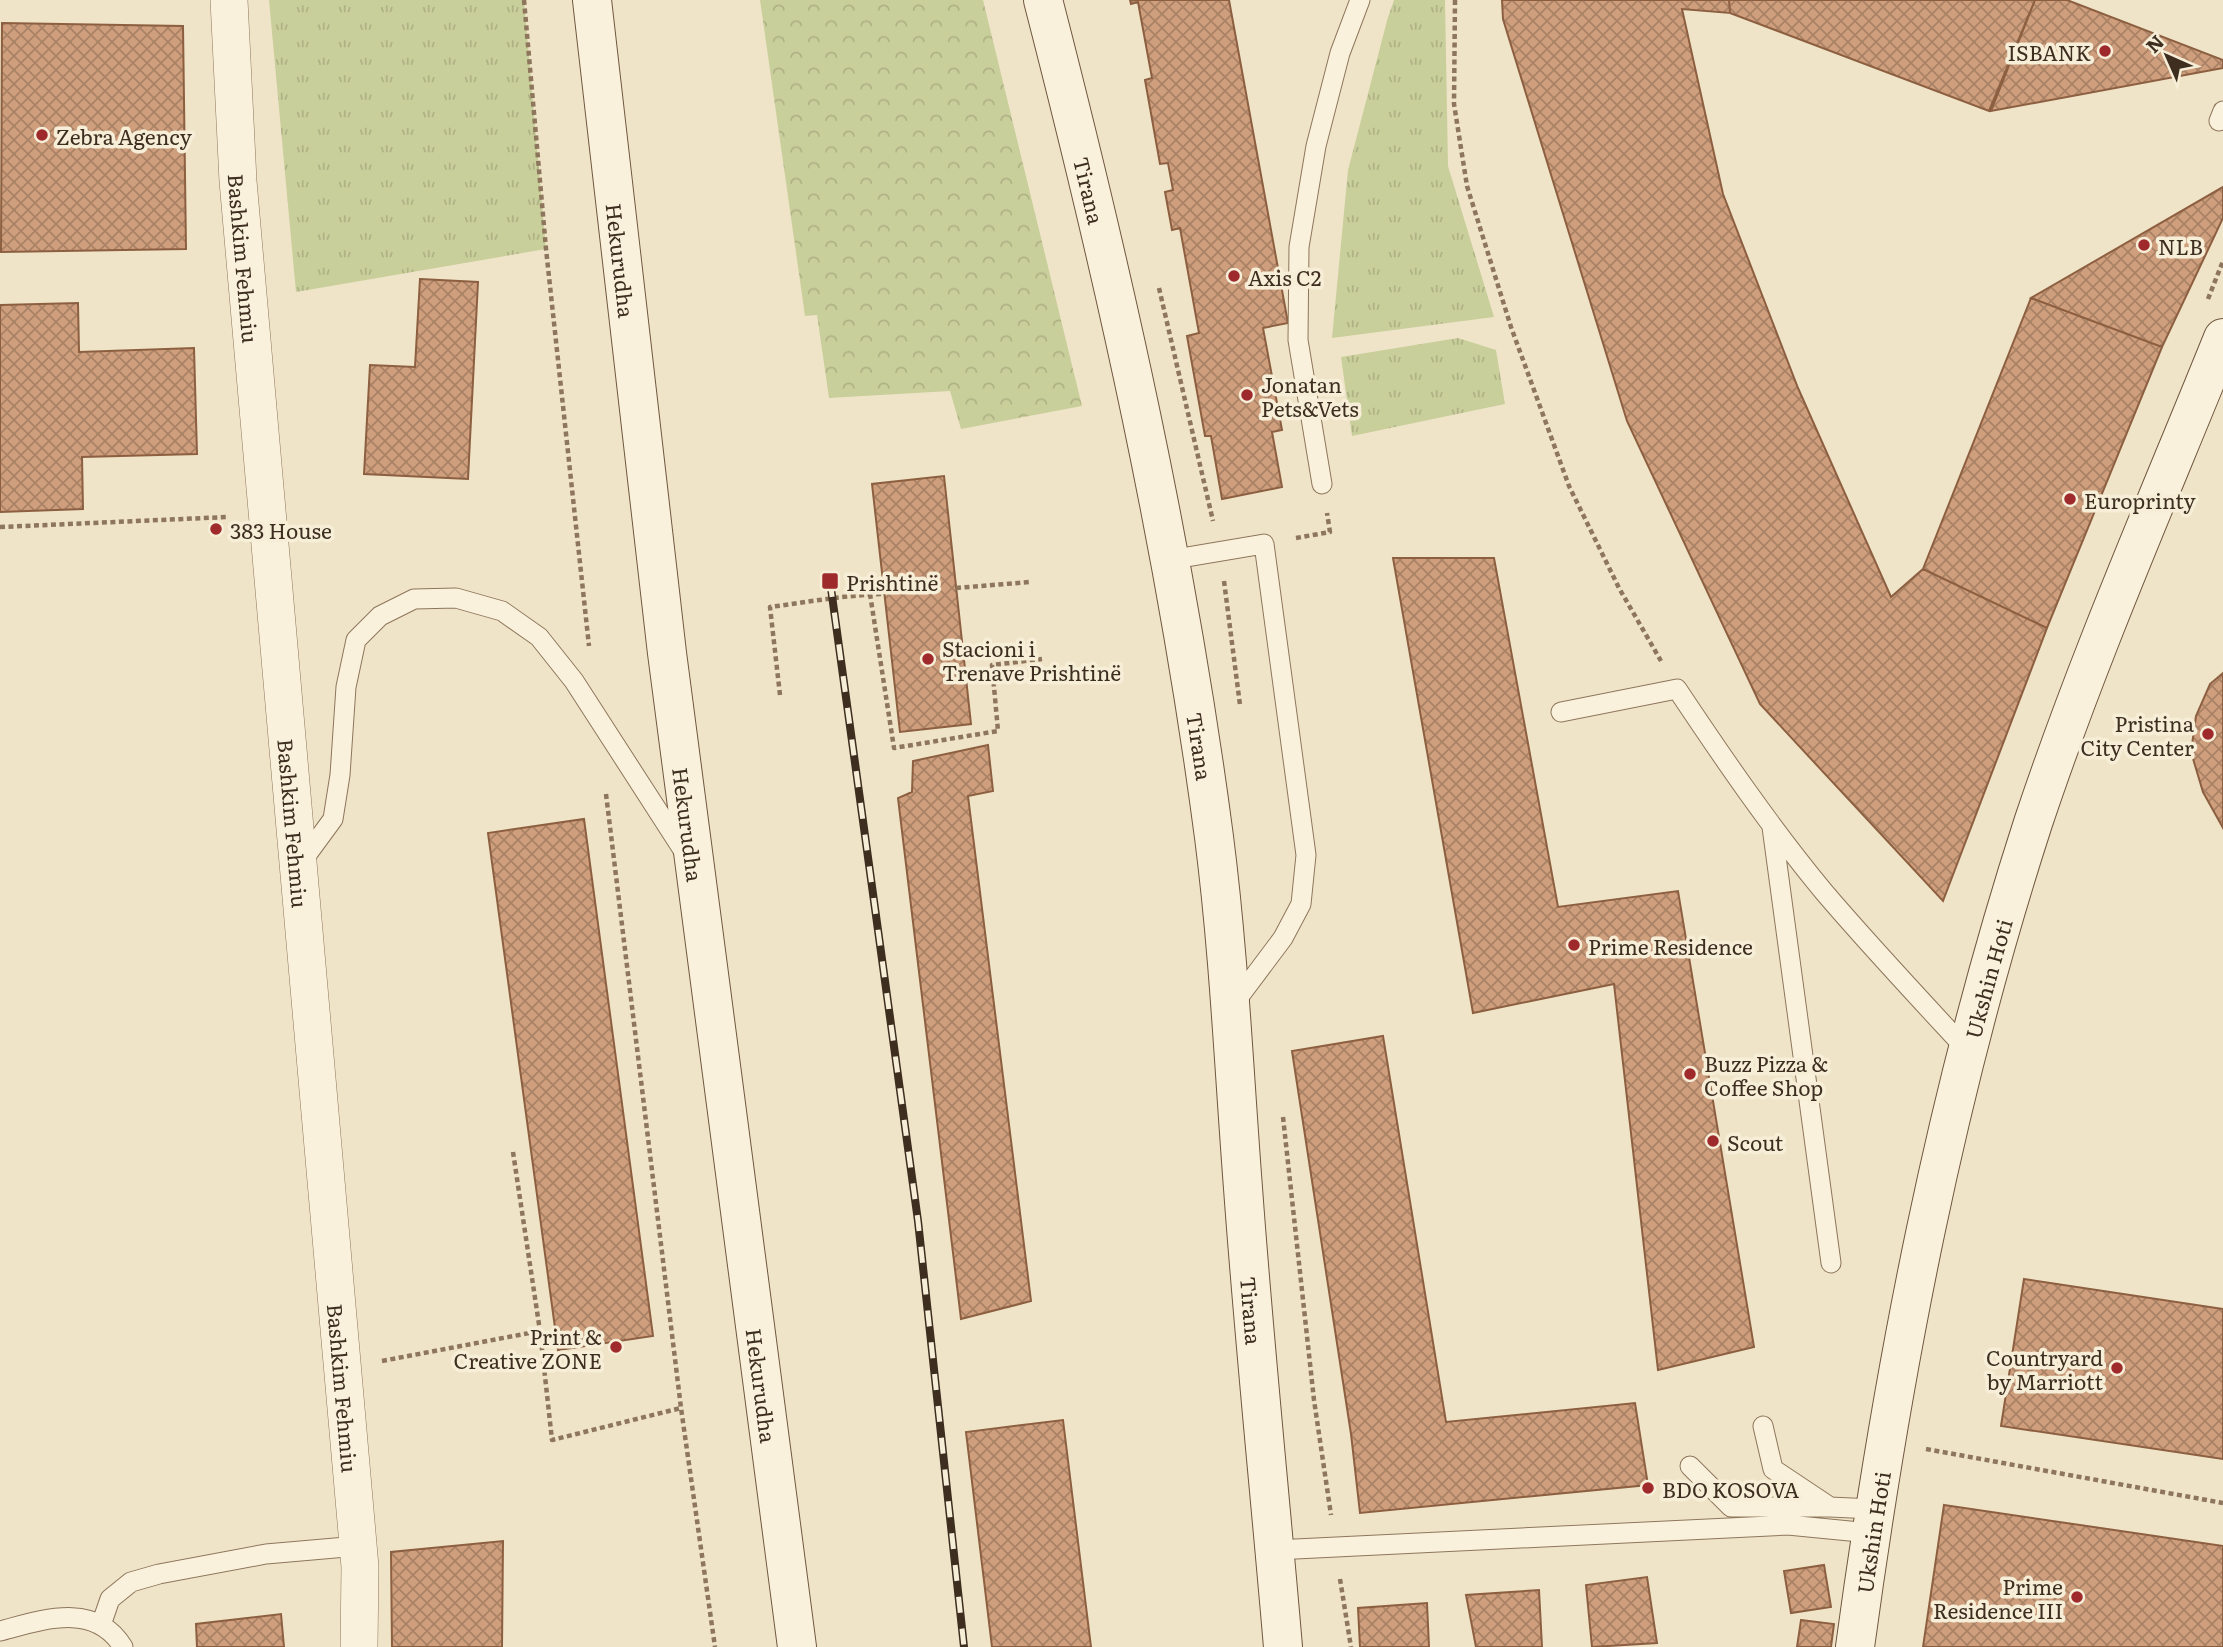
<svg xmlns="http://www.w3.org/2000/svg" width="2223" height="1647" viewBox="0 0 2223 1647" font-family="Literata,serif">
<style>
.grass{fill:url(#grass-tufts)}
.forest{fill:url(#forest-crowns)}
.building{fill:url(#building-cross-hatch);stroke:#8d5f41;stroke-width:2}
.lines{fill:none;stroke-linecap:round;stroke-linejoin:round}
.service-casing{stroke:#8d765c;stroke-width:21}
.minor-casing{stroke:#8d765c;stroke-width:38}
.secondary-casing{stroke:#6f573f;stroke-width:40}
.path{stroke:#8d765c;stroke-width:4.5;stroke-dasharray:5 3.5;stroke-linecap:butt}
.service{stroke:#faf1dc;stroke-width:19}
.minor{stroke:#faf1dc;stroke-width:37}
.secondary{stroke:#faf1dc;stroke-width:38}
.rail-casing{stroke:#3d2e20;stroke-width:8}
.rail{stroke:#f7eed8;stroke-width:5;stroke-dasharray:16;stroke-linecap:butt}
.poi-dot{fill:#9e2a2b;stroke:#f7eed8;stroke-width:2.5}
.labels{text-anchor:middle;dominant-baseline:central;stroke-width:7;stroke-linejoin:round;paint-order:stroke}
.poi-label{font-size:21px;fill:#3d2e20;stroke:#f7eed8;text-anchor:start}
.street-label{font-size:21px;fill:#3d2e20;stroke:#f7eed8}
</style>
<defs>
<pattern id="grass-tufts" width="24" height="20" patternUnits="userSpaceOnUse" patternTransform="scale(1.75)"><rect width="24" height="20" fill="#c9cf9b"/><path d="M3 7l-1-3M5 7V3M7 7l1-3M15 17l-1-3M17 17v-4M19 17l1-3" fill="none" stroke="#aeb285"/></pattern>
<pattern id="forest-crowns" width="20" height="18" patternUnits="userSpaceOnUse" patternTransform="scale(1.75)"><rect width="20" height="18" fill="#c9cf9b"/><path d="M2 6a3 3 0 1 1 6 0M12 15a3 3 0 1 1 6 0" fill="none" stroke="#aeb285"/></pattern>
<pattern id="building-cross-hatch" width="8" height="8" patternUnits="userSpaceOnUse" patternTransform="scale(1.75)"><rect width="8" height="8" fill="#cf9f7d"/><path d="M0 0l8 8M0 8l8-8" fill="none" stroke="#a98266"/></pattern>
</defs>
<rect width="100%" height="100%" fill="#f0e4c8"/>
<!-- grass -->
<path class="grass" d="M 269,0 L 524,0 L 546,249 L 296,292 Z
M 1394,0 L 1445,0 L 1448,166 L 1494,317 L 1332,338 L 1348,170 L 1388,17 Z
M 1458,338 L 1496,350 L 1505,404 L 1352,436 L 1341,357 Z"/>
<!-- forest -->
<path class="forest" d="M 760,0 L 983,0 L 1082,406 L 961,429 L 950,391 L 829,398 L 817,315 L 805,316 Z"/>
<!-- building -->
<path class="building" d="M 1130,0 L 1229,0 L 1288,323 L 1263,328 L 1282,430 L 1272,432 L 1282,487 L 1222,499 L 1211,436 L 1205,436 L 1187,336 L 1199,333 L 1180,228 L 1172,230 L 1165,192 L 1173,190 L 1168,163 L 1160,164 L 1145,80 L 1152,78 L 1138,2 L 1131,4 Z
M 1502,0 L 1729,0 L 1730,13 L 1682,9 L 1723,194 L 1798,388 L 1891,597 L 1923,569 L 2047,628 L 1943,901 L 1760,704 L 1627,421 L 1503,19 Z
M 1729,0 L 2035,0 L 1989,111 L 1730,13 Z
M 2035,0 L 2067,0 L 2223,60 L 2223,68 L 1991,111 Z
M 2,23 L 183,26 L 186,249 L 1,252 Z
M 2223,187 L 2223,218 L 2162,347 L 2031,298 Z
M 420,279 L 478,282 L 468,479 L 364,474 L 370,365 L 415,367 Z
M 2031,298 L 2162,347 L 2047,628 L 1923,569 Z
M 78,303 L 79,352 L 194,348 L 197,454 L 82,457 L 83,509 L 0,512 L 0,305 Z
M 944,476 L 971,724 L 900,732 L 872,484 Z
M 1393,558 L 1494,558 L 1558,907 L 1678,891 L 1754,1347 L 1658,1370 L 1614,984 L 1473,1013 Z
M 2223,673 L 2223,828 L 2203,792 L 2191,752 L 2196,716 L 2210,684 Z
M 988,745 L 993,791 L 968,796 L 1031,1301 L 961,1319 L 898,798 L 912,792 L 913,761 Z
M 584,819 L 653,1336 L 558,1350 L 488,833 Z
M 1383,1036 L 1446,1422 L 1635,1403 L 1648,1485 L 1360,1513 L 1351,1434 L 1292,1051 Z
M 2024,1279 L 2223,1309 L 2223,1459 L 2001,1426 Z
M 1063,1420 L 1091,1647 L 992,1647 L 966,1432 Z
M 1944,1505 L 2223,1546 L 2223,1647 L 1923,1647 Z
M 503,1541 L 502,1647 L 392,1647 L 391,1552 Z
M 1824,1565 L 1831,1607 L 1791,1613 L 1784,1571 Z
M 1647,1577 L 1657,1643 L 1592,1647 L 1586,1585 Z
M 1539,1590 L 1542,1647 L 1476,1647 L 1466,1595 Z
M 1427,1603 L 1429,1647 L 1360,1647 L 1358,1608 Z
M 281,1614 L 284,1647 L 197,1647 L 196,1624 Z
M 281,1614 L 284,1647 L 197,1647 L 196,1624 Z
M 1801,1620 L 1834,1624 L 1831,1647 L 1797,1647 Z"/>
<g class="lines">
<defs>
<path id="service" d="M 2219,121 L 2223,111
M 1322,484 L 1298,340 L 1299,247 L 1316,146 L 1340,53 L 1360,0
M 1169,560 L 1264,544 L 1306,855 L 1301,904 L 1283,938 L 1232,1006
M 1561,712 L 1677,689 C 1723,758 1771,828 1824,892 C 1870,946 1919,998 1967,1050
M 1772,827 L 1831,1263
M 300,864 L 333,819 L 340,775 L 346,687 L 356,640 L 380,616 L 414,599 L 456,598 L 502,611 L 539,637 L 574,681 L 685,853
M 1763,1426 L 1773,1469 L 1830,1507 L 1873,1509
M 1690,1466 L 1731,1507 L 1830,1507
M 1275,1550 L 1788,1525 L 1870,1533
M 101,1625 L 110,1599 L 131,1582 L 159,1574 L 266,1554 L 358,1546
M 0,1631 C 42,1620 95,1601 123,1647"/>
<g id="minor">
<path id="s1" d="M 229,0 L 238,181 L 360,1567 L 359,1647"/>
</g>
<g id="secondary">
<path id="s2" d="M 592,0 L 667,653 L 797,1647"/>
<path id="s3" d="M 1043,0 C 1114,275 1177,555 1214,837 C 1229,953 1234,1071 1243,1188 C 1254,1341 1270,1494 1283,1647"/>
<path id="s4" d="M 1855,1647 C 1893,1368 1946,1091 2033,823 C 2088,658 2158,499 2223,338"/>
</g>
</defs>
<!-- service casing -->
<use href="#service" class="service-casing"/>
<!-- minor casing -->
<use href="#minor" class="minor-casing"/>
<!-- secondary casing -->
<use href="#secondary" class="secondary-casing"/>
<!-- path -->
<path class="path" d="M 524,0 L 546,249 L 589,646
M 1455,0 L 1454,104 L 1467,186 L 1511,327 L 1569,486 L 1619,588 L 1661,661
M 1159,288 L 1213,521
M 2208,299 L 2223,261
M 0,527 L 228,517
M 1296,538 L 1330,532 L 1327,513
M 1224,581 L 1240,705
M 956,588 L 1030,582
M 870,594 L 894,748 L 998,731 L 992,665 L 1042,659
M 780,695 L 770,607 C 808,602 845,595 885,594
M 606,794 L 681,1408 L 715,1647
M 1283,1117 L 1314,1400 L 1331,1515
M 513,1152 L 540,1331 L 552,1440 L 681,1408
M 382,1361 L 540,1331
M 1926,1449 L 2223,1503
M 1340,1579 L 1351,1647"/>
<!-- service -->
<use href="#service" class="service"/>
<!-- minor -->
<use href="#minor" class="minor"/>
<!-- secondary -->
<use href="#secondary" class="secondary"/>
<defs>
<path id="rail" d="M 830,581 L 918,1221 L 964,1647"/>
</defs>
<!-- rail casing -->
<use href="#rail" class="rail-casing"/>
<!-- rail -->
<use href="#rail" class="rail"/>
</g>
<!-- markers -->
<g class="poi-dot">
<circle cx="2105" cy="51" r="7"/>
<circle cx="42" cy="135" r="7"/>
<circle cx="2144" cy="245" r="7"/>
<circle cx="1234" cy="276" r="7"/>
<circle cx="1247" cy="395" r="7"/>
<circle cx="2070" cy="499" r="7"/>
<circle cx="216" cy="529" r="7"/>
<rect x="821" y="572" width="18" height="18" rx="3.5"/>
<circle cx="928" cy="659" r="7"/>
<circle cx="2208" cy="734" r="7"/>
<circle cx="1574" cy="945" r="7"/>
<circle cx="1690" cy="1074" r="7"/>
<circle cx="1713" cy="1141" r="7"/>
<circle cx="616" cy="1347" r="7"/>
<circle cx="2117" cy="1368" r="7"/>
<circle cx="1648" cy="1488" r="7"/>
<circle cx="2077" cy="1597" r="7"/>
</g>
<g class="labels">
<!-- poi labels -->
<g class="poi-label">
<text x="2091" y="51" text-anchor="end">ISBANK</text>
<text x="56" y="135">Zebra Agency</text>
<text x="2158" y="245">NLB</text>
<text x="1248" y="276">Axis C2</text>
<text x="1261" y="383">Jonatan<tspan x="1261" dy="24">Pets&amp;Vets</tspan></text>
<text x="2084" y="499">Europrinty</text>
<text x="230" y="529">383 House</text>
<text x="846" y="581">Prishtinë</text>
<text x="942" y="647">Stacioni i<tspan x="942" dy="24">Trenave Prishtinë</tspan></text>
<text x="2194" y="722" text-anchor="end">Pristina<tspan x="2194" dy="24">City Center</tspan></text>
<text x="1588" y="945">Prime Residence</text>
<text x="1704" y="1062">Buzz Pizza &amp;<tspan x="1704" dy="24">Coffee Shop</tspan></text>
<text x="1727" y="1141">Scout</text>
<text x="602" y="1335" text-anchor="end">Print &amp;<tspan x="602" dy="24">Creative ZONE</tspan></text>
<text x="2103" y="1356" text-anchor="end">Countryard<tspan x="2103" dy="24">by Marriott</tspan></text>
<text x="1662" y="1488">BDO KOSOVA</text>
<text x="2063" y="1585" text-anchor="end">Prime<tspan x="2063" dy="24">Residence III</tspan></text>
</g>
<!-- street labels -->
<g class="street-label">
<text stroke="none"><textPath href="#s3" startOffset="196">Tirana</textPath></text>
<text stroke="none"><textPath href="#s1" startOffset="259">Bashkim Fehmiu</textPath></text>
<text stroke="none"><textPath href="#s2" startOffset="262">Hekurudha</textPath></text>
<text stroke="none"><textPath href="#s3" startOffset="763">Tirana</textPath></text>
<text stroke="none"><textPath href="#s1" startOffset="826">Bashkim Fehmiu</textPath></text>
<text stroke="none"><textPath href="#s2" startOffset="830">Hekurudha</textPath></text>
<text stroke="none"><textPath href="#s4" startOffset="682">Ukshin Hoti</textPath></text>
<text stroke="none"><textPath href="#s3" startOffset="1330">Tirana</textPath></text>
<text stroke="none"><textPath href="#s2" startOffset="1396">Hekurudha</textPath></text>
<text stroke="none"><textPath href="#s1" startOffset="1393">Bashkim Fehmiu</textPath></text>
<text stroke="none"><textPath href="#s4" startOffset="116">Ukshin Hoti</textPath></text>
</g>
</g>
<!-- north arrow -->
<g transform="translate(2167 56) rotate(315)" stroke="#f7eed8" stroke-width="5" paint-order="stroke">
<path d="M0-5L12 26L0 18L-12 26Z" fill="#3d2e20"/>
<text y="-10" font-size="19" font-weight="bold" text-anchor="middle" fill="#3d2e20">N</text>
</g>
</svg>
